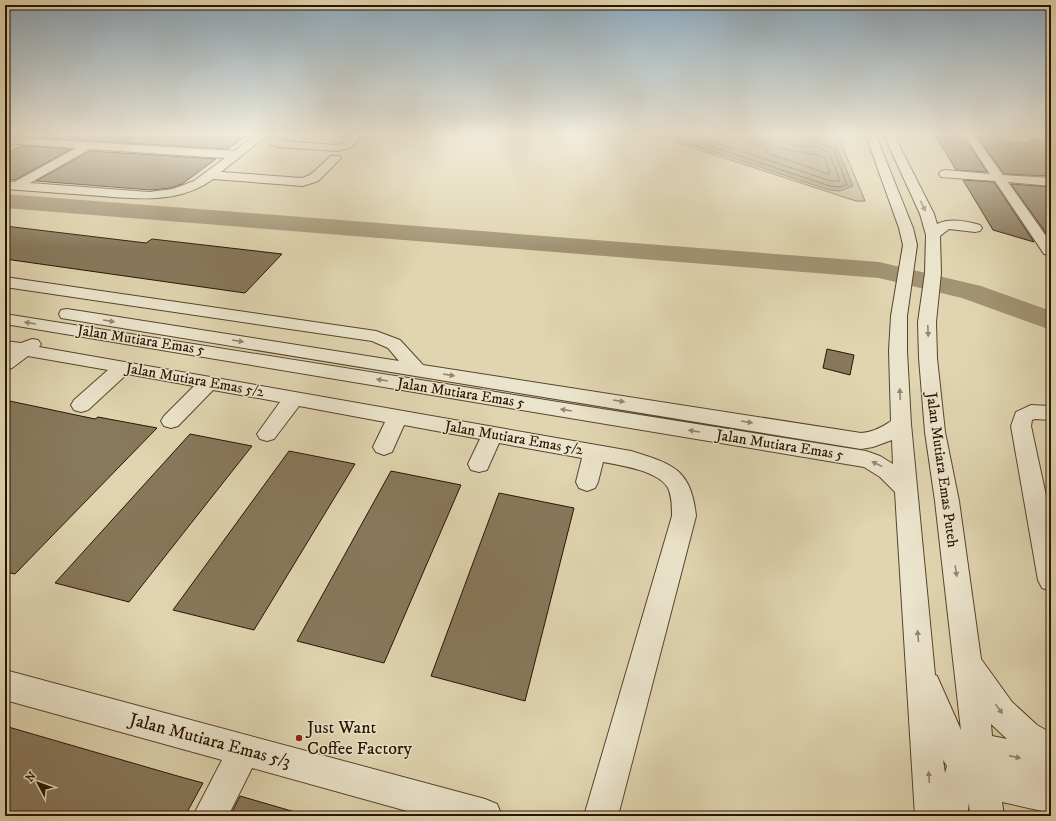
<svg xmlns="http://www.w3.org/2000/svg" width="1056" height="821" viewBox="0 0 1056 821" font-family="'IM FELL DW Pica',serif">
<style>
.green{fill:#c1b492;stroke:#756449}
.water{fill:#a29374;stroke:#726046}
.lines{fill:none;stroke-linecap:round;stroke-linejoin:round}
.shore{stroke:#66543a;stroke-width:1}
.river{fill:#a29374;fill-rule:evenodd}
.building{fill:#88785c;stroke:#291400}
.minor-casing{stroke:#57442c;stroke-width:2}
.minor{fill:#ebe4cc;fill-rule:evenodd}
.oneway{fill:#948670}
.poi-dot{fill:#8f2418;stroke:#ebe4cc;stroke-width:1.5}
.labels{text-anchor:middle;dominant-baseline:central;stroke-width:3;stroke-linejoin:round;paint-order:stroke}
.street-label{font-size:15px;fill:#291400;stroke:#ebe4cc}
.near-poi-label{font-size:18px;fill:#291400;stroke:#ebe4cc;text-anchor:start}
.near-street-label{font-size:18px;fill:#291400;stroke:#ebe4cc}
</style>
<rect width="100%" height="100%" fill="#e0d5b0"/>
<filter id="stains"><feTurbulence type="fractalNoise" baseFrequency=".005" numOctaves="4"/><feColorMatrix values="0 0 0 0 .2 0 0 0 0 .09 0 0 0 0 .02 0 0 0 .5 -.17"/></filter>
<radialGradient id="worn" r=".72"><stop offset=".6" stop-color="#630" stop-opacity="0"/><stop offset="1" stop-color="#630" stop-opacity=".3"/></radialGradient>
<!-- green -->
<path class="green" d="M 647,133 L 837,133 L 865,201 L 856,201 Z"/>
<!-- water -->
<path class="water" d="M 657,133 L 725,133 L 762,136 L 768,133 L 817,138 L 836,145 L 853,186 L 840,191 L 829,190 Z"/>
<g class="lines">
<!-- shore -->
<path class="shore" d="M 670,133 L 830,186 L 840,187 L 847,185 L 833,148 L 816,142 L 786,139 L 783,137 L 783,133
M 686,133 L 831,181 L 840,181 L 829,152 C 825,150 821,148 817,147 C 804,145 782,149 778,133
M 740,133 L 744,141 L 758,145 L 771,141 L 774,133
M 775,146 C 791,153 808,151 824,157 L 830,173 L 828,174 L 767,153 L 767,150 Z"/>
<!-- river -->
<path class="river" d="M 5,194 L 879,262 L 981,286 L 1051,311 L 1051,330 L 962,298 L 879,278 L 5,208 Z"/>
</g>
<!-- building -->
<path class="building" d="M 47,133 L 250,133 L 228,149 L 38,138 Z
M 934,133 L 962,134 L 987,172 L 956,170 Z
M 976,135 L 994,136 L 1002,138 L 1005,141 L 1026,143 L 1036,139 L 1051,140 L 1051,176 L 1004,174 Z
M 22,146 L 71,149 L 15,180 L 5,179 L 5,154 Z
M 90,151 L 216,159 L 182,184 L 170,188 L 152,190 L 36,181 Z
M 963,180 L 994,182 L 1034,242 L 993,230 Z
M 1011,184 L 1051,187 L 1051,240 Z
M 5,226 L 146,243 L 152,239 L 282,254 L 245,293 L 5,259 Z
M 827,349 L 854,355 L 850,375 L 823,368 Z
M 5,400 L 95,419 L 98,417 L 157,428 L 15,574 L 5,572 Z
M 190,434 L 252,446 L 129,602 L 55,583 Z
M 289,451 L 355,464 L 254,630 L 173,610 Z
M 391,471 L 461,485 L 384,663 L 297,641 Z
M 499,493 L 574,508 L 525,701 L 431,676 Z
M 5,726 L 174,775 L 203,783 L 185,816 L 5,816 Z
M 240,796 L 295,812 L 294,816 L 230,816 Z"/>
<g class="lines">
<defs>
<path id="minor" d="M 258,133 L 270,133 L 221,172 L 302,178 L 310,175 L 331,156 L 339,156 L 341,158 L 318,181 L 303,186 L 213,179 C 177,206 130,198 88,195 C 60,193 33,191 5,189 L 5,181 L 14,182 L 76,148 L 5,143 L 5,137 L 234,151 ZM 90,149 L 225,158 L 194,181 L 173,189 L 149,192 L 30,183 Z
M 277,133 L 289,133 L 281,141 L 337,145 L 344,143 L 353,133 L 364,133 L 352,147 L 338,151 L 279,147 L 271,145 L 270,140 Z
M 865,133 L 875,133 L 913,228 L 917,245 L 907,316 L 907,351 L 911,424 L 935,675 L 937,676 L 961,730 L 935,501 L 925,432 L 919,358 L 918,322 L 925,273 L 926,235 L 920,214 L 883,133 L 893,133 L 934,214 L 937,224 C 951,218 965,221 980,225 L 982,228 L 980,231 L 975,232 L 949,229 L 940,236 L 941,273 L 936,322 L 937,358 L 945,432 L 959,501 L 981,659 L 1012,702 L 1037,725 L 1051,733 L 1051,813 L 1002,802 L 1004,816 L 970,816 L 969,803 L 967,816 L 915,816 L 895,492 L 880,477 L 864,467 L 5,324 L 5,314 L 866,451 L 880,456 L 893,464 L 892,440 L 873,447 L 861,449 L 67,319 L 61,318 L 59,314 L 61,310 L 67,309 L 399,361 L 388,348 L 372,341 L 5,287 L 5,277 L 376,331 L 400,340 L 423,365 L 861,433 C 873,432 881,428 891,421 L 889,351 L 891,316 L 903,245 L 899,228 ZM 991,724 L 1007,739 L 992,736 ZM 943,760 L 947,766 L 945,773 Z
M 963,133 L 973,133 L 1003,175 L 1051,178 L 1051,186 L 1008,182 L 1051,243 L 1051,255 L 1044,254 L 995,181 L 941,177 L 939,174 L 941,171 L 945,170 L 990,174 Z
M 1011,133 L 1051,133 L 1051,139 L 1016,136 Z
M 32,339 L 38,340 L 41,344 L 39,347 L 631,451 C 673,464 691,469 696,516 L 618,816 L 584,816 L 672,516 C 672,507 672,496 668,488 C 659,471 620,465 603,462 L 598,482 L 595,488 L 587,491 L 579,488 L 576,482 L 582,458 L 499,443 L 487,470 L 479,472 L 471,470 L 468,464 L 480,439 L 404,425 L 392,452 L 384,455 L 376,452 L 373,447 L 385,422 L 299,406 L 274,439 L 267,441 L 260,439 L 257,434 L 280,402 L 213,390 L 178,426 L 171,428 L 164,426 L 161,421 L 164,416 L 194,386 L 127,374 L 88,410 L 81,412 L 74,410 L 71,405 L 74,400 L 108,370 L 28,356 L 12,368 L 5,370 L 5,355 L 9,352 L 5,351 L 5,341 L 21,343 Z
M 1031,405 L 1051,406 L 1051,420 L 1035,419 L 1032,420 L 1031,426 L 1051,519 L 1051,591 L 1042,588 L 1038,580 L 1011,426 L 1016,412 Z
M 5,670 L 485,799 L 497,804 L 502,816 L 425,816 L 252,768 L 228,816 L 193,816 L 222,760 L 5,700 Z"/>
</defs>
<!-- minor casing -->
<use href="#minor" class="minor-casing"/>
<!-- minor -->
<use href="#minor" class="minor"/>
</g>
<!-- one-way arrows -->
<defs><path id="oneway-solid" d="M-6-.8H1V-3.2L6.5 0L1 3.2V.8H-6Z"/></defs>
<g class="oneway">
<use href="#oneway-solid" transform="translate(923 206) rotate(64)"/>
<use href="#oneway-solid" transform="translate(109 321) rotate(9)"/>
<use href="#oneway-solid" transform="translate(30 323) rotate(-171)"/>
<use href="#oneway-solid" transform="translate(928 331) rotate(88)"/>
<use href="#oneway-solid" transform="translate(238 341) rotate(9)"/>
<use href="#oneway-solid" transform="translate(449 375) rotate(9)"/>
<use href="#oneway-solid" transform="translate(382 380) rotate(-171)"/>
<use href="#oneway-solid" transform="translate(900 394) rotate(-92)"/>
<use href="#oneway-solid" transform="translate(619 401) rotate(9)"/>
<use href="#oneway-solid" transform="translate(566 410) rotate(-171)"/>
<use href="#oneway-solid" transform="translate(747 422) rotate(9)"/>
<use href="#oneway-solid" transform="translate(694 431) rotate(-171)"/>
<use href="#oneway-solid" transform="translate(877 464) rotate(-154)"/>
<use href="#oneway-solid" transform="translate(956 571) rotate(82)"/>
<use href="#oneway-solid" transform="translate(918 636) rotate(-95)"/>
<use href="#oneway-solid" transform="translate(999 709) rotate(54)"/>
<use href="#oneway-solid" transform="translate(1015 757) rotate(13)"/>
<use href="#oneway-solid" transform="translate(929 777) rotate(-94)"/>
</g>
<!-- sky -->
<linearGradient id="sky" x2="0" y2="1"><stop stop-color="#8ca7ba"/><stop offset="0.54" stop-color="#f1ecdb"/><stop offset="1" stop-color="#f1ecdb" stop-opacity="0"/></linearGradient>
<rect width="1056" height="248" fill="url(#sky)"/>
<!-- markers -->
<circle class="poi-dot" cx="299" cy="738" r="4"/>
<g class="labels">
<!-- street labels -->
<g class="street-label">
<text transform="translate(141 340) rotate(9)">Jalan Mutiara Emas 5</text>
<text transform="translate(195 380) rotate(10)">Jalan Mutiara Emas 5/2</text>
<text transform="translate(461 393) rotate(9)">Jalan Mutiara Emas 5</text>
<text transform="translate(514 438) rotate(10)">Jalan Mutiara Emas 5/2</text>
<text transform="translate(780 445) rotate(9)">Jalan Mutiara Emas 5</text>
<text transform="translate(942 470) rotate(82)">Jalan Mutiara Emas Puteh</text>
</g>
<!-- near-poi labels -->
<g class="near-poi-label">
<text x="307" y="728">Just Want<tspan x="307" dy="21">Coffee Factory</tspan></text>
</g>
<!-- near-street labels -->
<g class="near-street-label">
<text transform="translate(210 741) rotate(15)">Jalan Mutiara Emas 5/3</text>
</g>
</g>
<!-- margin -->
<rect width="1056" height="821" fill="none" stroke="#e0d5b0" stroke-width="20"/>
<rect x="6" y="6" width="1044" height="809" fill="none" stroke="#291400" stroke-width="2"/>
<rect x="10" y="10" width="1036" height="801" fill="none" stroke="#291400"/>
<!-- north arrow -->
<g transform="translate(38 783) rotate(311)" stroke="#ebe4cc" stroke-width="3" paint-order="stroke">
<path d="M0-3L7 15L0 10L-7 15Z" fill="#291400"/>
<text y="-6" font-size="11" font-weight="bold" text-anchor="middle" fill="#291400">N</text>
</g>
<rect width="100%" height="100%" filter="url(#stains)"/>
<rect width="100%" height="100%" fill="url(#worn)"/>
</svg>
